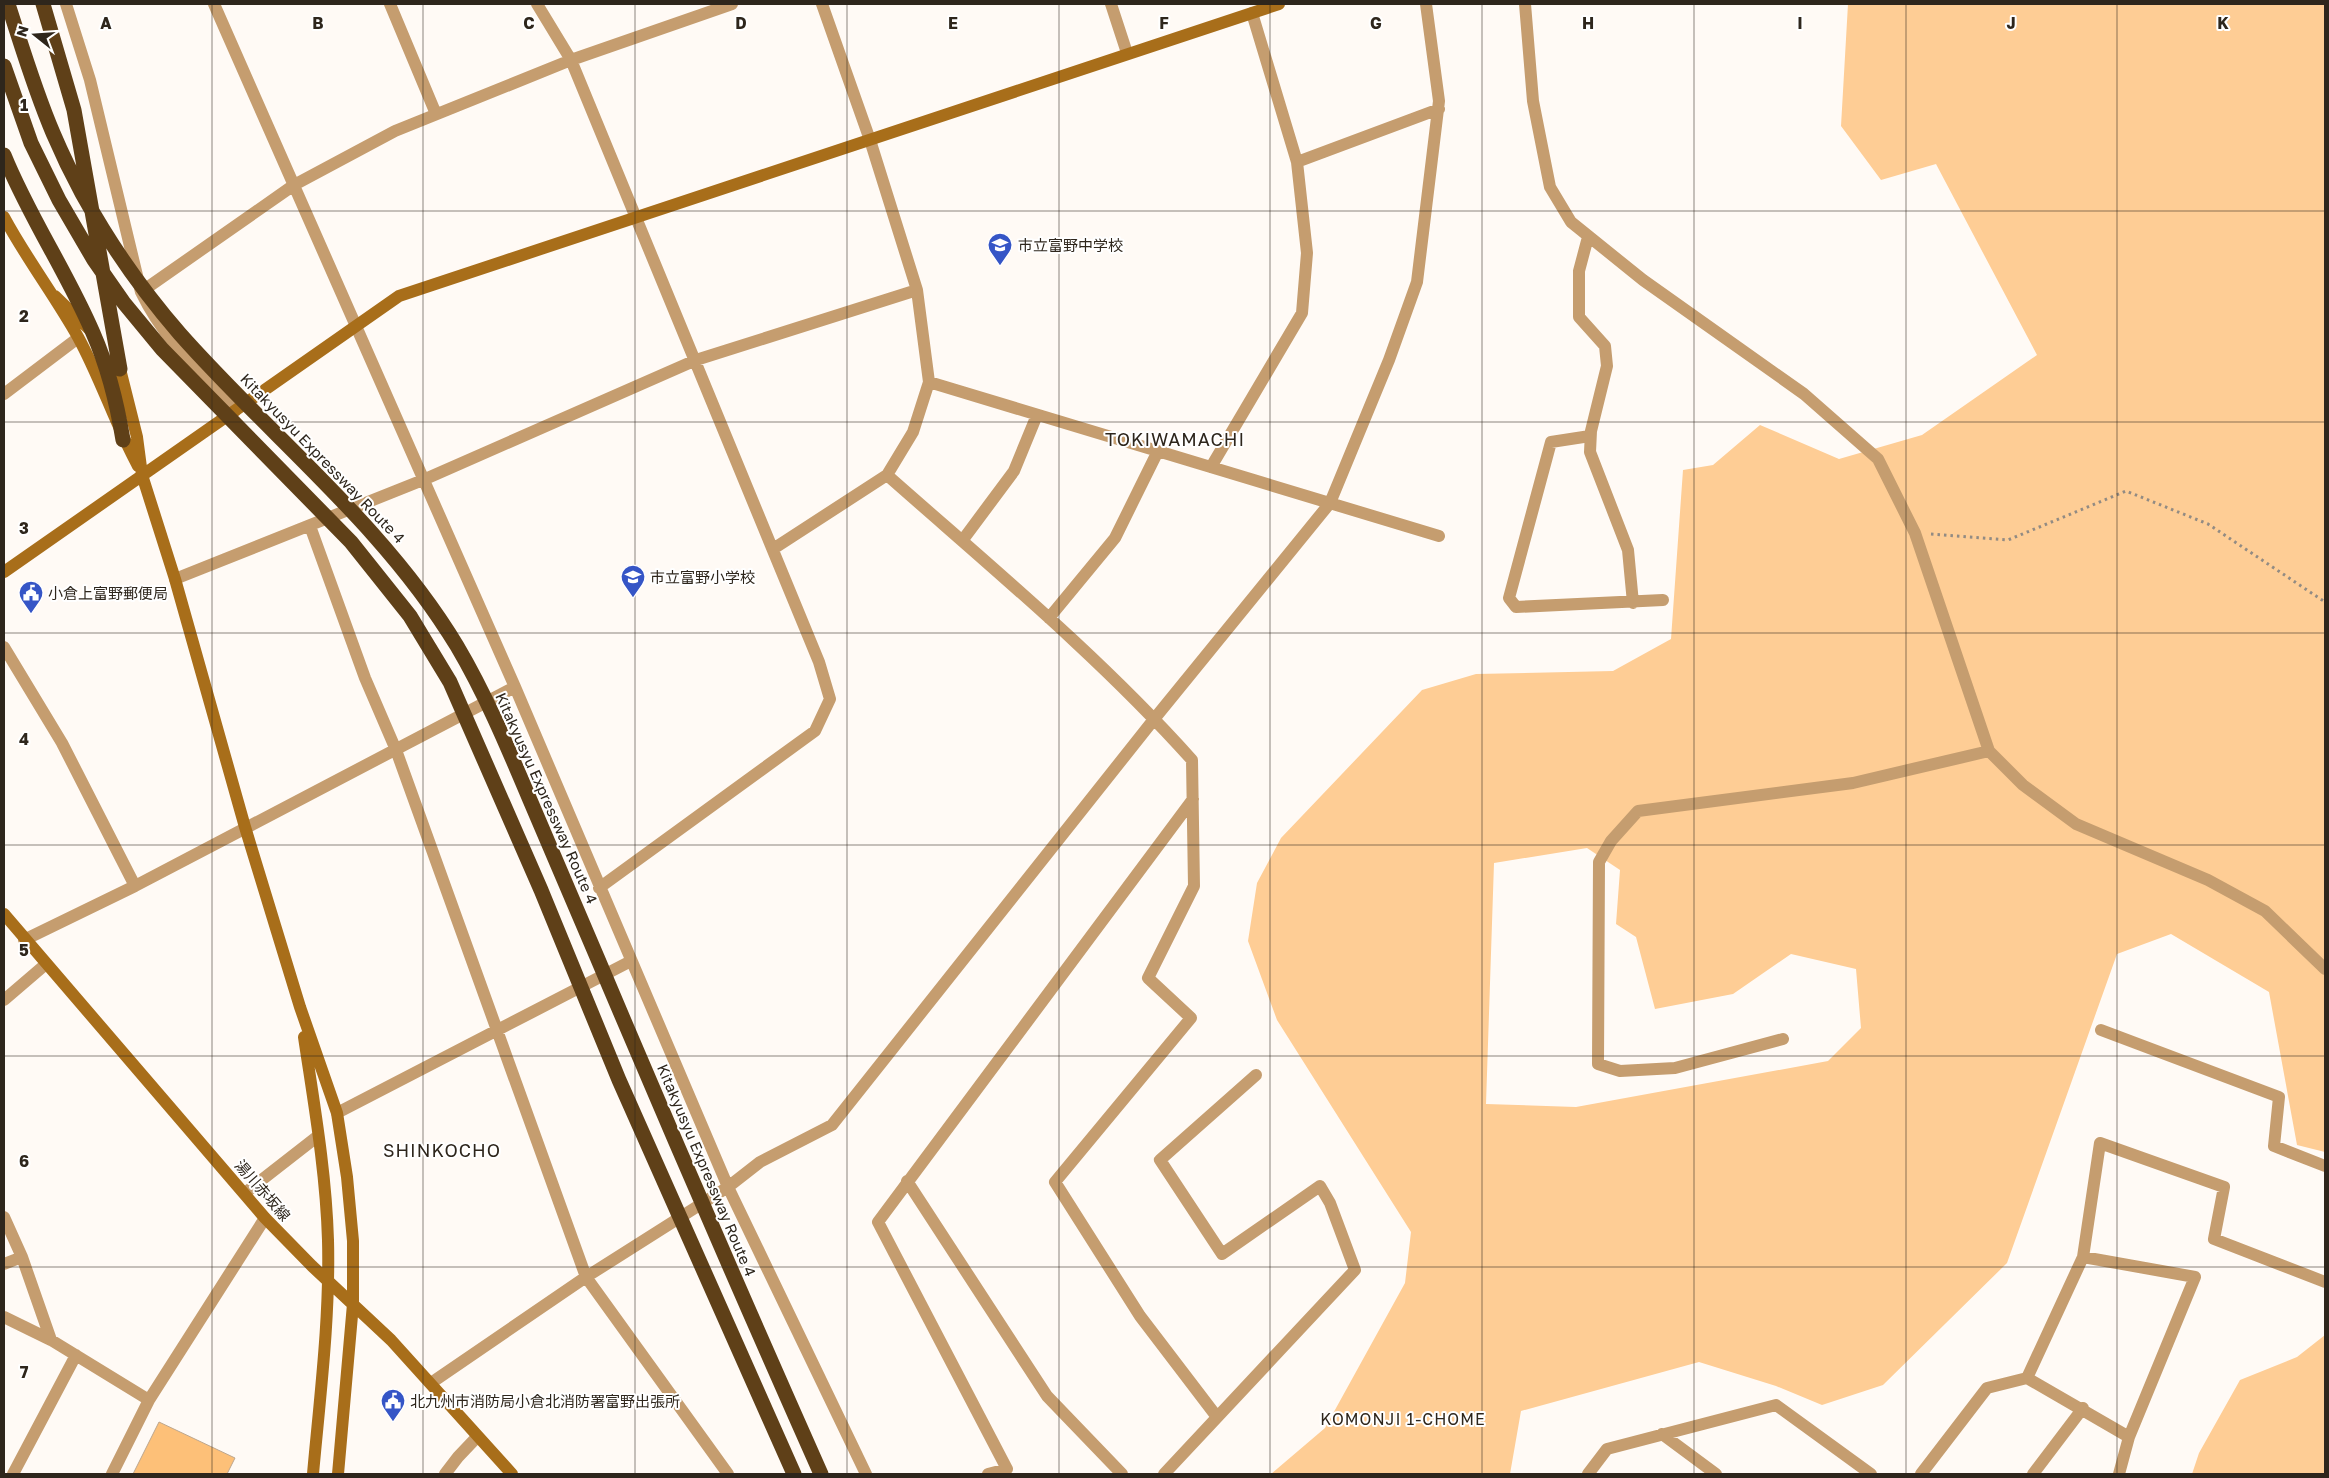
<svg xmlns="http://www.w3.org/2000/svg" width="2329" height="1478" viewBox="0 0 2329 1478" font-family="'Golos Text','Noto Sans JP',sans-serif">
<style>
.green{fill:#fecd95;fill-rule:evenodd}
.building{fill:#fdc078;stroke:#bda78f}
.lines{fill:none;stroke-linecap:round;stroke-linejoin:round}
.path{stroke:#928b83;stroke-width:3;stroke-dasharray:2.5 4;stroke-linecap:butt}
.street{stroke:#c59d6f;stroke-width:12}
.secondary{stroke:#a86e1a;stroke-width:12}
.highway{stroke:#5f4018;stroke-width:15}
.grid{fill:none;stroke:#2e261c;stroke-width:1;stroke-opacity:0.55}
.labels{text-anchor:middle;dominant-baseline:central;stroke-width:4;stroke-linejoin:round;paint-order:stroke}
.poi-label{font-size:15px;fill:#2e261c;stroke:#fff;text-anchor:start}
.street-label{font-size:15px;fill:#2e261c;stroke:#fff}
.neighbourhood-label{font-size:16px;letter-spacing:1px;fill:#2e261c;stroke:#fff}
.quarter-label{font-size:18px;letter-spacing:1px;fill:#2e261c;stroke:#fff}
.grid-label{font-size:16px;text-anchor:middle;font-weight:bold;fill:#2e261c;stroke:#fff;stroke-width:4;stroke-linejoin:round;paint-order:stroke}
</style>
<rect width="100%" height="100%" fill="#fffaf5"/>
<!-- green -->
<path class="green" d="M 1848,4 L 2325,4 L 2325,1152 L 2297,1145 L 2269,992 L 2171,934 L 2117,954 L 2007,1263 L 1883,1385 L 1822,1405 L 1776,1386 L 1699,1362 L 1521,1411 L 1510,1474 L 1271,1474 L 1325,1428 L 1405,1283 L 1411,1232 L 1277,1020 L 1248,941 L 1257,883 L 1281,838 L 1422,690 L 1476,674 L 1613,671 L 1671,639 L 1683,470 L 1713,465 L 1760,425 L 1839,459 L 1922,435 L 2037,355 L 1936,164 L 1881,180 L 1841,126 ZM 1587,848 L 1620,870 L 1616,924 L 1636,937 L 1655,1009 L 1733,994 L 1791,954 L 1856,969 L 1861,1028 L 1828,1061 L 1576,1107 L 1486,1104 L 1494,863 Z
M 2325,1335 L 2325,1474 L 2192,1474 L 2199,1453 L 2240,1380 L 2297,1357 Z"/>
<!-- building -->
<path class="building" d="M 159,1422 L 235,1458 L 227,1474 L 133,1474 Z"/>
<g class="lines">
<!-- path -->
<path class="path" d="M 1931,534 L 2008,540 L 2126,491 L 2208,524 L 2325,602"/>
<!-- street -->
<path class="street" d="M 66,4 L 90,80 L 141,292 C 163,338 200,373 235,411
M 214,4 L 515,687 L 728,1187 L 866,1474
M 390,4 L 436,114
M 537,4 L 571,60 L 819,662 L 830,699 L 815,731 L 599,888
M 1111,4 L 1127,53
M 1525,4 L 1533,101 L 1550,187 L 1571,222 L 1643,280 L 1804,394 L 1878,459 L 1915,533 L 1989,751 L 2023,785 L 2076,824 L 2208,880 L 2265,911 L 2325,969
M 1297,162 L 1439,109
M 1588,237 L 1579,271 L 1579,317 L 1605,346 L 1607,366 L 1591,431 L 1590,452 L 1628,550 L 1633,603
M 141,292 L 294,185 L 395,131 L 571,60 L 732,4
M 929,382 L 1439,536
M 4,394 L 78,338
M 1590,436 L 1551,442 L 1509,598 L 1516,607 L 1663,600
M 1211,467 L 1302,313 L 1307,253 L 1297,162 L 1252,13
M 887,475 C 991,567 1099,656 1192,760 L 1194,886 L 1148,978 L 1191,1018 L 1055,1182 L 1140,1316 L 1217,1417
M 310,526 L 365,678 L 396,750 L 586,1277 L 728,1474
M 962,541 L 1014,471 L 1037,415
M 773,549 L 887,475 L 913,432 L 929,382 L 917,290 L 870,140 L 822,4
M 175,579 L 423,480 L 696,360 L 917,290
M 1049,618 L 1115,538 L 1158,451
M 4,647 L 62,743 L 135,886
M 24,940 L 135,886 L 515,687
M 4,1000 L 46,964
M 2101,1030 L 2279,1097 L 2274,1146 L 2325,1166
M 1783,1039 L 1675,1068 L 1620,1071 L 1598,1064 L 1599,862 L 1611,841 L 1638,811 L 1853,783 L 1989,751
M 337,1113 L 631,961
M 907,1181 L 1047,1396 L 1122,1474
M 245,1193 L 318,1136
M 4,1217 L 22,1257 L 51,1340 L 149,1400
M 2083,1257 L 2195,1277 L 2129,1437 L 2119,1474
M 4,1264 L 22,1257
M 4,1317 L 51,1340
M 431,1383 L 586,1277 L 728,1187 L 760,1162 L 832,1125 L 1155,718 L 1330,503 L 1389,360 L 1417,282 L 1439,101 L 1426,4
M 1662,1434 L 1716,1474
M 2129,1437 L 2027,1378 L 2083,1257 L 2100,1143 L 2224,1187 L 2214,1239 L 2325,1282
M 13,1474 L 76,1355
M 112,1474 L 149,1400 L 265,1218
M 445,1474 L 458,1457 L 477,1437
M 988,1474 L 1007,1469 L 878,1222 L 1193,799
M 1164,1474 L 1355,1270 L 1330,1203 L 1320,1186 L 1222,1254 L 1160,1160 L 1256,1075
M 1588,1474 L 1607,1449 L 1776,1405 L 1871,1474
M 1921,1474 L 1987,1388 L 2027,1378
M 2033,1474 L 2083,1408"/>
<!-- secondary -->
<path class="secondary" d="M 4,217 C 26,258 55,296 78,337 C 101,379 115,424 138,466
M 55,296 L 89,329
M 115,362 L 120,369 L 137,437 L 142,475 L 175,579 L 245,827 L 300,1007 L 337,1113 L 347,1177 L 353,1241 L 353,1304 L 338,1474
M 4,572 L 399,296 L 1279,4
M 4,914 L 265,1218 L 312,1266 L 391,1340 L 512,1474
M 304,1037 C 314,1104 326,1172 328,1240 C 330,1318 320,1396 313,1474"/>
<!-- highway -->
<path class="highway" d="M 8,4 C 22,47 35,91 53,133 C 84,206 128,274 180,334 C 272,438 384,525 457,646 C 486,695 508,748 530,800 C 553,853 575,905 597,957 C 670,1130 745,1303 821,1474
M 43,4 L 74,110 L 120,369
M 4,66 L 31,143 L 59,200 L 94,260 L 124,303 L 162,349 L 351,542 L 410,616 L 450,682 L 541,890 L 619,1080 L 794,1474
M 4,155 C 29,217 67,272 93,333 C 108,367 117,403 123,440"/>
</g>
<!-- grid -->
<path class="grid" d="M 212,4 L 212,1474M 423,4 L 423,1474M 635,4 L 635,1474M 847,4 L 847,1474M 1059,4 L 1059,1474M 1270,4 L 1270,1474M 1482,4 L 1482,1474M 1694,4 L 1694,1474M 1906,4 L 1906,1474M 2117,4 L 2117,1474M 4,211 L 2325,211M 4,422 L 2325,422M 4,633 L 2325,633M 4,845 L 2325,845M 4,1056 L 2325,1056M 4,1267 L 2325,1267"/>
<!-- icons -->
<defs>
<symbol id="school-pin" viewBox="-11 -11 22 30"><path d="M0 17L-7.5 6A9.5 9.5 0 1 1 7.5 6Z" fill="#3555c6" stroke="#fff"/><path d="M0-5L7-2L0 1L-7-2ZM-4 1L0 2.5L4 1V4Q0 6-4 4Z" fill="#fff"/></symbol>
<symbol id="civic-pin" viewBox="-11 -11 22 30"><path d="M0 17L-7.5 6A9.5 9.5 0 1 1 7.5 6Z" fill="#3555c6" stroke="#fff"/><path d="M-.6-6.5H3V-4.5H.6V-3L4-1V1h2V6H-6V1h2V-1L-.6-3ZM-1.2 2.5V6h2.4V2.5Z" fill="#fff"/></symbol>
</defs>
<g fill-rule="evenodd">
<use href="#school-pin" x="986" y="231" width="28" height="38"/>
<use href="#school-pin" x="619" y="563" width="28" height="38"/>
<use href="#civic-pin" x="17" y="579" width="28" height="38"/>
<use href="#civic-pin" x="379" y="1387" width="28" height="38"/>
</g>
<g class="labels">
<!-- poi labels -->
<g class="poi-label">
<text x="1018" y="245">市立富野中学校</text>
<text x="650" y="577">市立富野小学校</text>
<text x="48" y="593">小倉上富野郵便局</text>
<text x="410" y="1401">北九州市消防局小倉北消防署富野出張所</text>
</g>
<!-- street labels -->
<g class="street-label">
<text transform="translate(323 458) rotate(46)">Kitakyusyu Expressway Route 4</text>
<text transform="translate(547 798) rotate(66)">Kitakyusyu Expressway Route 4</text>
<text transform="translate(707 1170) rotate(67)">Kitakyusyu Expressway Route 4</text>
<text transform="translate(263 1190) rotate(49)">湯川赤坂線</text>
</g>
<!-- neighbourhood labels -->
<g class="neighbourhood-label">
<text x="1403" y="1419">KOMONJI 1-CHOME</text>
</g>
<!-- quarter labels -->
<g class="quarter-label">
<text x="1175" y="439">TOKIWAMACHI</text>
<text x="442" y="1150">SHINKOCHO</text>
</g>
</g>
<g class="grid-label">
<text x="106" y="29">A</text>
<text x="318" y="29">B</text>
<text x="529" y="29">C</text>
<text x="741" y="29">D</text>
<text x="953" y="29">E</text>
<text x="1164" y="29">F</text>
<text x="1376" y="29">G</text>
<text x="1588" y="29">H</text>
<text x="1800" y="29">I</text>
<text x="2011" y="29">J</text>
<text x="2223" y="29">K</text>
<text x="24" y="111">1</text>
<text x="24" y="322">2</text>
<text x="24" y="534">3</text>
<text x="24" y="745">4</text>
<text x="24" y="956">5</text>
<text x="24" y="1167">6</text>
<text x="24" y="1378">7</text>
</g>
<!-- border -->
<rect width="2329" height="1478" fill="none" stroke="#2e261c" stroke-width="10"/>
<!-- north arrow -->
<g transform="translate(35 35) rotate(287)" stroke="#ffffff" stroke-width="4" paint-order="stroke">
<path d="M0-4L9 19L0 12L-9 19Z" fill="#2e261c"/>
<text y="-8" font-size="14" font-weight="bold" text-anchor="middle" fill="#2e261c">N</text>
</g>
</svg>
